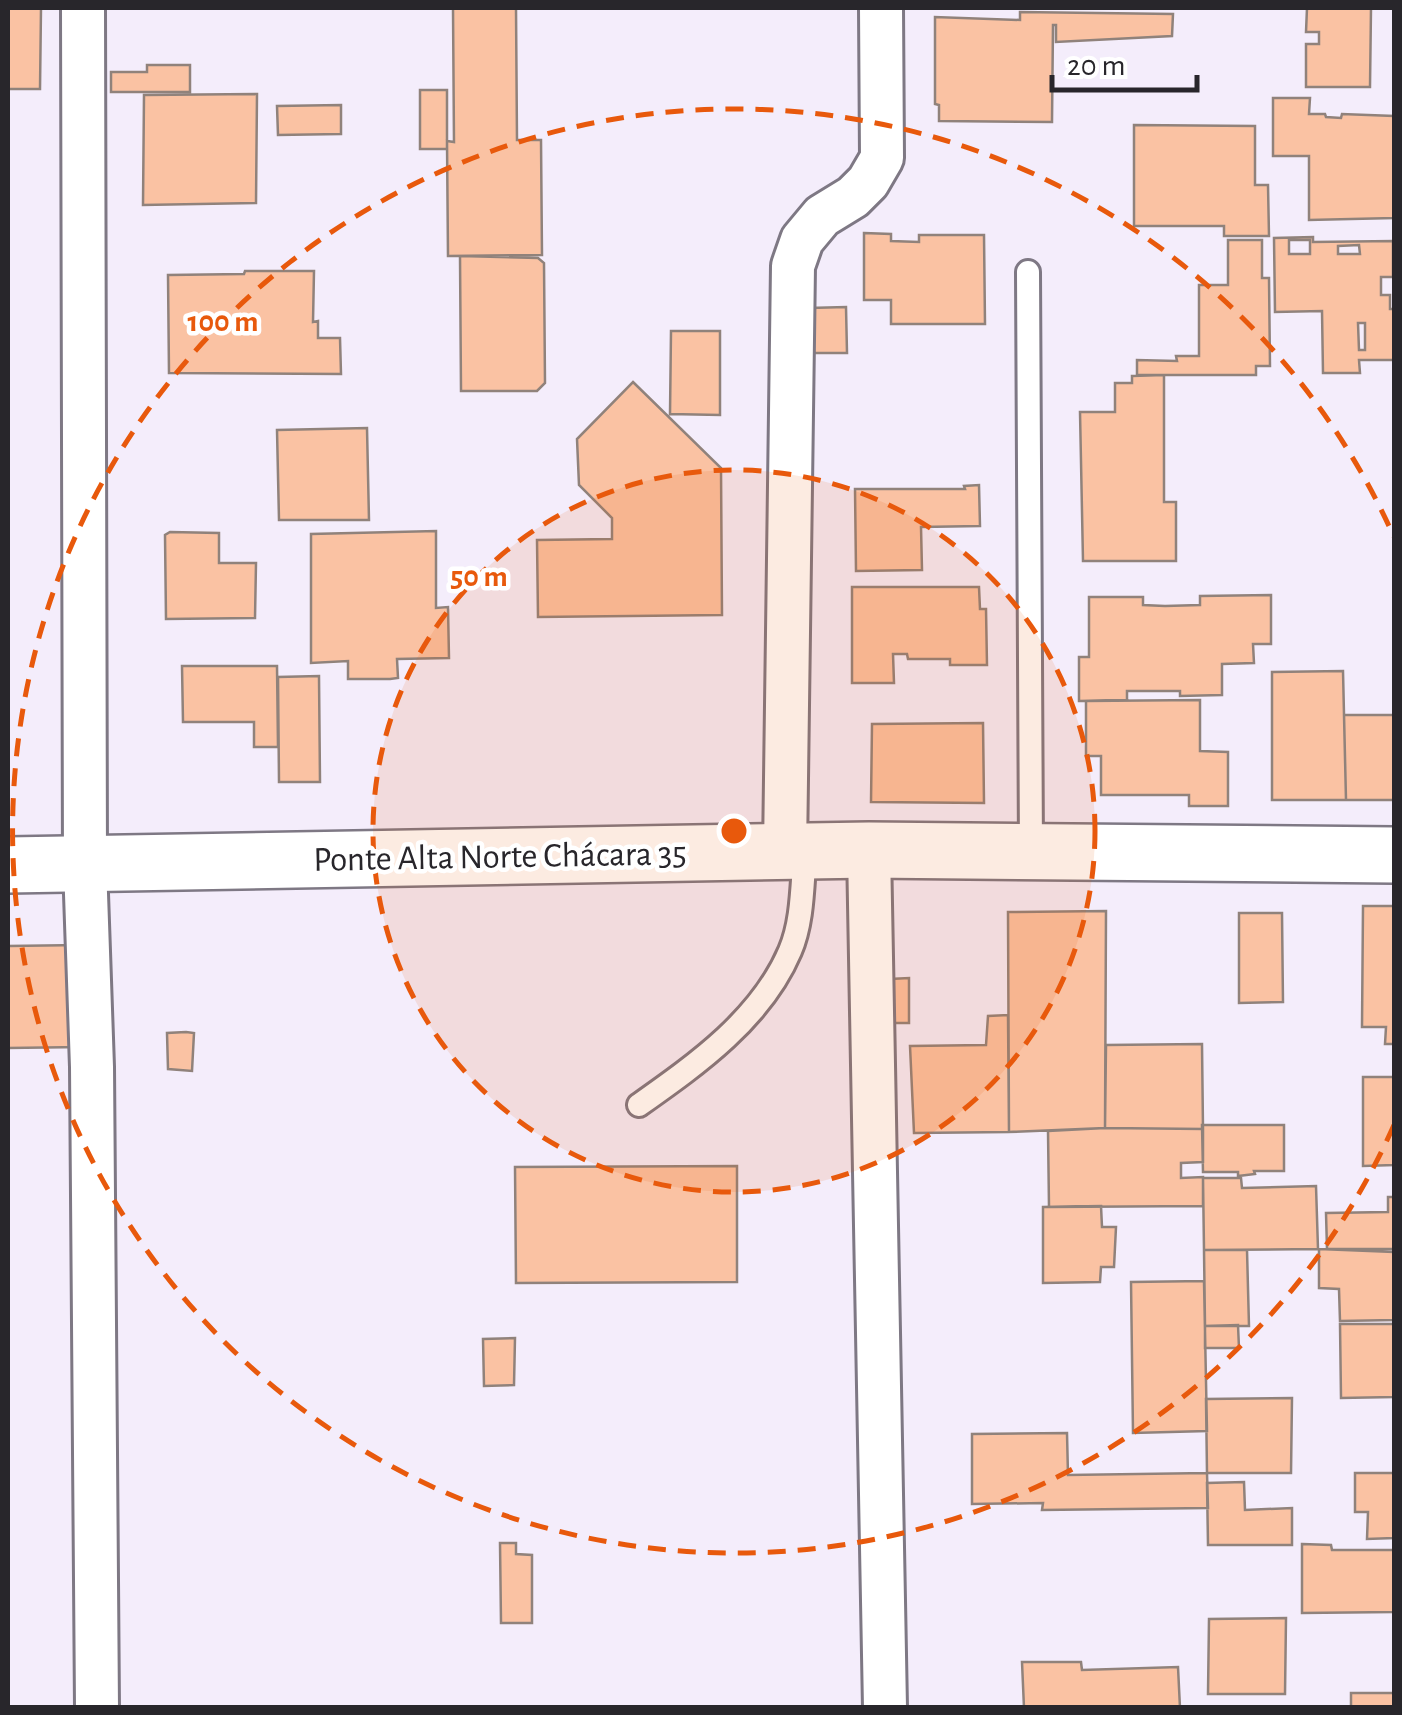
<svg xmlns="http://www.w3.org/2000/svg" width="1402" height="1715" viewBox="0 0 1402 1715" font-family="'Alegreya Sans',sans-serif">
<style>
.building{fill:#fac2a3;stroke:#90827b;stroke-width:2.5;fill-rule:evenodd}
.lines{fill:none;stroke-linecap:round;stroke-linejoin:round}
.service-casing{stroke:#7e7884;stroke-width:28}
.minor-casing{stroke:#7e7884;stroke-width:48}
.tertiary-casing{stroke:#7e7884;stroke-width:60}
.service{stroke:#fff;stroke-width:22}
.minor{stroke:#fff;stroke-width:42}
.tertiary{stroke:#fff;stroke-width:55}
.ring{fill:none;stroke:#e8590c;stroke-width:5;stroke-dasharray:18 12}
.labels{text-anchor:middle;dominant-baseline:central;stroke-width:9;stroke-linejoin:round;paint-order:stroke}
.street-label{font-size:35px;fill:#28262b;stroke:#fff}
.centre{fill:#e8590c;stroke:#fff;stroke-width:5}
.ring-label{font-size:30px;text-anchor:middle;font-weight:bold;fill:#e8590c;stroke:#fff;stroke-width:9;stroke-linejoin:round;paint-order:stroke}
</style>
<rect width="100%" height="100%" fill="#f4edfb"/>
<!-- building -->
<path class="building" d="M 8,8 L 41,8 L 40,89 L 8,89 Z
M 453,8 L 516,8 L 517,140 L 541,140 L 542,255 L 448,256 L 447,141 L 454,142 Z
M 1307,8 L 1371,8 L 1370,87 L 1306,87 L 1306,44 L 1319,44 L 1319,32 L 1306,32 Z
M 1020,12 L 1173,14 L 1172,36 L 1056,42 L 1056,25 L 1053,25 L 1052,122 L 939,121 L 939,105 L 935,104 L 935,17 L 1020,20 Z
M 147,65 L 190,65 L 190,92 L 111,92 L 111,72 L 147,72 Z
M 420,90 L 447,90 L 447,149 L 420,149 Z
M 257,94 L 256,203 L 143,205 L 144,95 Z
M 1273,98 L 1310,98 L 1309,114 L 1325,114 L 1326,117 L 1341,118 L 1342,114 L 1394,116 L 1394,218 L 1309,220 L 1309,156 L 1273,156 Z
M 341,105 L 341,134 L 278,135 L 277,106 Z
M 1134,125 L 1255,126 L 1255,185 L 1268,185 L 1269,236 L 1224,236 L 1224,226 L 1134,226 Z
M 864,233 L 891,234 L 891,241 L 919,242 L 919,235 L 984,235 L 985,324 L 891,324 L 891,300 L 864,300 Z
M 1313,237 L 1313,242 L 1393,241 L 1393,277 L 1381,277 L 1381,295 L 1390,295 L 1390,309 L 1394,309 L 1394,360 L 1359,360 L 1360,373 L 1323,373 L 1322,311 L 1275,312 L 1274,238 ZM 1289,240 L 1310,240 L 1310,254 L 1289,254 ZM 1359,245 L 1360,254 L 1338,254 L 1338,246 ZM 1358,323 L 1365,323 L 1365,350 L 1359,350 Z
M 1228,240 L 1262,240 L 1262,278 L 1269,278 L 1270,366 L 1256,366 L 1256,375 L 1137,375 L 1137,360 L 1177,361 L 1176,356 L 1199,356 L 1199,285 L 1228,285 Z
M 460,256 L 538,258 L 544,263 L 545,383 L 537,391 L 461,391 Z
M 245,271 L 314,271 L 313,322 L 318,321 L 318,338 L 340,338 L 341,374 L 169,373 L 168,275 L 244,274 Z
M 846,307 L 847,353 L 809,353 L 809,308 Z
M 671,331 L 720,331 L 720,415 L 670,414 Z
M 1164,375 L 1164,502 L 1176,502 L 1176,561 L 1083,561 L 1080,412 L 1115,412 L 1115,383 L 1132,383 L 1132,376 Z
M 633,382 L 721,468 L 722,615 L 538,617 L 537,540 L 612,539 L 612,518 L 579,485 L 577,439 Z
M 367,428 L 369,520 L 279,520 L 277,430 Z
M 979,485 L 980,526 L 921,527 L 922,570 L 856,571 L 855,489 L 965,489 L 964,486 Z
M 436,531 L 436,608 L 448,607 L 449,658 L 397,659 L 398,678 L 390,679 L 348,679 L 348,661 L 311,663 L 311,534 Z
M 170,532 L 219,533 L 219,563 L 256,563 L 255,618 L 166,619 L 165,535 Z
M 852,587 L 979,587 L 980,609 L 986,609 L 987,665 L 950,665 L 950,659 L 908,659 L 907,654 L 893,654 L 894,683 L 852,683 Z
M 1271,595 L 1271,644 L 1253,644 L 1254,663 L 1222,664 L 1222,695 L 1180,696 L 1180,691 L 1127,691 L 1127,700 L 1079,701 L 1079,657 L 1089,657 L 1089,597 L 1143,597 L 1143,605 L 1165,606 L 1200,605 L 1200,596 Z
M 182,666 L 277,666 L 278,747 L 254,747 L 254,722 L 183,722 Z
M 1343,671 L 1346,800 L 1272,800 L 1272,672 Z
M 319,676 L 320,782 L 279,782 L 278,677 Z
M 1200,700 L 1200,751 L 1228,752 L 1228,806 L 1189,806 L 1189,795 L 1101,795 L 1101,756 L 1086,756 L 1086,701 Z
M 1344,715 L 1394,715 L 1394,800 L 1346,800 Z
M 983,723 L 984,803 L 871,802 L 872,724 Z
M 1363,906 L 1394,906 L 1394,1044 L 1385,1044 L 1386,1027 L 1362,1027 Z
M 1106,911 L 1105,1128 L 1009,1132 L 1008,912 Z
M 1239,913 L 1282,913 L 1283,1002 L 1239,1003 Z
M 81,945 L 82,1047 L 8,1048 L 8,946 Z
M 909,978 L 909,1023 L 889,1023 L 890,979 Z
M 1008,1015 L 1009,1132 L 914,1133 L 910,1046 L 986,1045 L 988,1016 Z
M 186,1032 L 194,1033 L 192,1071 L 168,1069 L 167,1033 Z
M 1202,1044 L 1203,1129 L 1105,1128 L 1106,1045 Z
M 1363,1077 L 1394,1077 L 1394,1165 L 1363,1166 Z
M 1202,1125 L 1284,1125 L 1284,1171 L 1254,1171 L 1255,1174 L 1238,1176 L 1238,1172 L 1203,1172 Z
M 1105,1128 L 1203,1129 L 1203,1162 L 1181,1163 L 1181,1178 L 1203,1177 L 1203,1206 L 1049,1207 L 1048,1131 Z
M 737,1166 L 737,1282 L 516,1283 L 515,1167 Z
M 1203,1178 L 1241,1178 L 1242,1188 L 1316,1186 L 1318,1249 L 1204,1250 Z
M 1388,1197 L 1394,1197 L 1394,1249 L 1327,1249 L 1326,1213 L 1388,1212 Z
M 1101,1206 L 1102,1227 L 1116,1227 L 1114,1267 L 1101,1267 L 1100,1282 L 1043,1283 L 1043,1207 Z
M 1319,1249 L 1394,1252 L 1394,1320 L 1340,1321 L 1339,1289 L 1319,1288 Z
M 1204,1250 L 1247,1250 L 1249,1326 L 1205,1326 Z
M 1204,1281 L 1207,1431 L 1133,1433 L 1131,1282 Z
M 1340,1324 L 1394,1324 L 1394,1397 L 1341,1398 Z
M 1238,1325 L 1239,1348 L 1205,1348 L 1205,1326 Z
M 515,1338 L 514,1385 L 484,1386 L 483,1339 Z
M 1292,1398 L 1291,1473 L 1207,1473 L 1206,1399 Z
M 1067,1433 L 1068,1475 L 1207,1473 L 1208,1508 L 1042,1510 L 1043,1503 L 972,1504 L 972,1434 Z
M 1355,1473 L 1394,1473 L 1394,1538 L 1367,1539 L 1368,1512 L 1355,1512 Z
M 1244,1482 L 1245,1510 L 1292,1508 L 1292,1545 L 1208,1545 L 1207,1483 Z
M 500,1543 L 516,1543 L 516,1554 L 532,1555 L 532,1623 L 501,1623 Z
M 1302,1544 L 1331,1545 L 1332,1550 L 1394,1550 L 1394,1612 L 1302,1613 Z
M 1286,1618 L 1285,1694 L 1208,1694 L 1209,1619 Z
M 1022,1662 L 1081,1662 L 1082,1670 L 1178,1667 L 1180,1708 L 1024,1708 Z
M 1351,1693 L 1394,1693 L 1394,1708 L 1351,1708 Z"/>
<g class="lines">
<defs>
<path id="service" d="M 1028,272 L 1031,852
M 639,1105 C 697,1064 761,1019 790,951 C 803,921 802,884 805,852"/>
<path id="minor" d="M 83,8 L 85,865 L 92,1067 L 97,1708
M 869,850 L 885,1708
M 785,852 L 793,266 L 802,240 L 822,216 L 853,197 L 868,182 L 882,158 L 881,8"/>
<path id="tertiary" d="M 8,865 L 869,850 L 1394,855"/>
</defs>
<!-- service casing -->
<use href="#service" class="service-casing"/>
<!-- minor casing -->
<use href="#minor" class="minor-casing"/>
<!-- tertiary casing -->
<use href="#tertiary" class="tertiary-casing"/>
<!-- service -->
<use href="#service" class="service"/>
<!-- minor -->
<use href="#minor" class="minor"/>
<!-- tertiary -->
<use href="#tertiary" class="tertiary"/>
</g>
<!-- distance rings -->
<circle cx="734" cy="831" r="361" fill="#e8590c" fill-opacity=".12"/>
<g class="ring">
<circle cx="734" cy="831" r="361"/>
<path d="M1394 1125A722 722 0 1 1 1394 537"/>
</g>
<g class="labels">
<!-- street labels -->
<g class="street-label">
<text transform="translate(500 857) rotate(-1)">Ponte Alta Norte Chácara 35</text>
</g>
</g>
<circle cx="734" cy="831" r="15" class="centre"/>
<g class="ring-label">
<text x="223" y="331">100 m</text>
<text x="479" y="586">50 m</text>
</g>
<!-- border -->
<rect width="1402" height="1715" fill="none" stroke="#28262b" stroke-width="20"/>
<!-- scale -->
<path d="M1052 75v15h145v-15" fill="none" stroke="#28262b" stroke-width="5"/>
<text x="1067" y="75" font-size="30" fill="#28262b" stroke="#ffffff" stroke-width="8" paint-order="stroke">20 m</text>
</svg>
